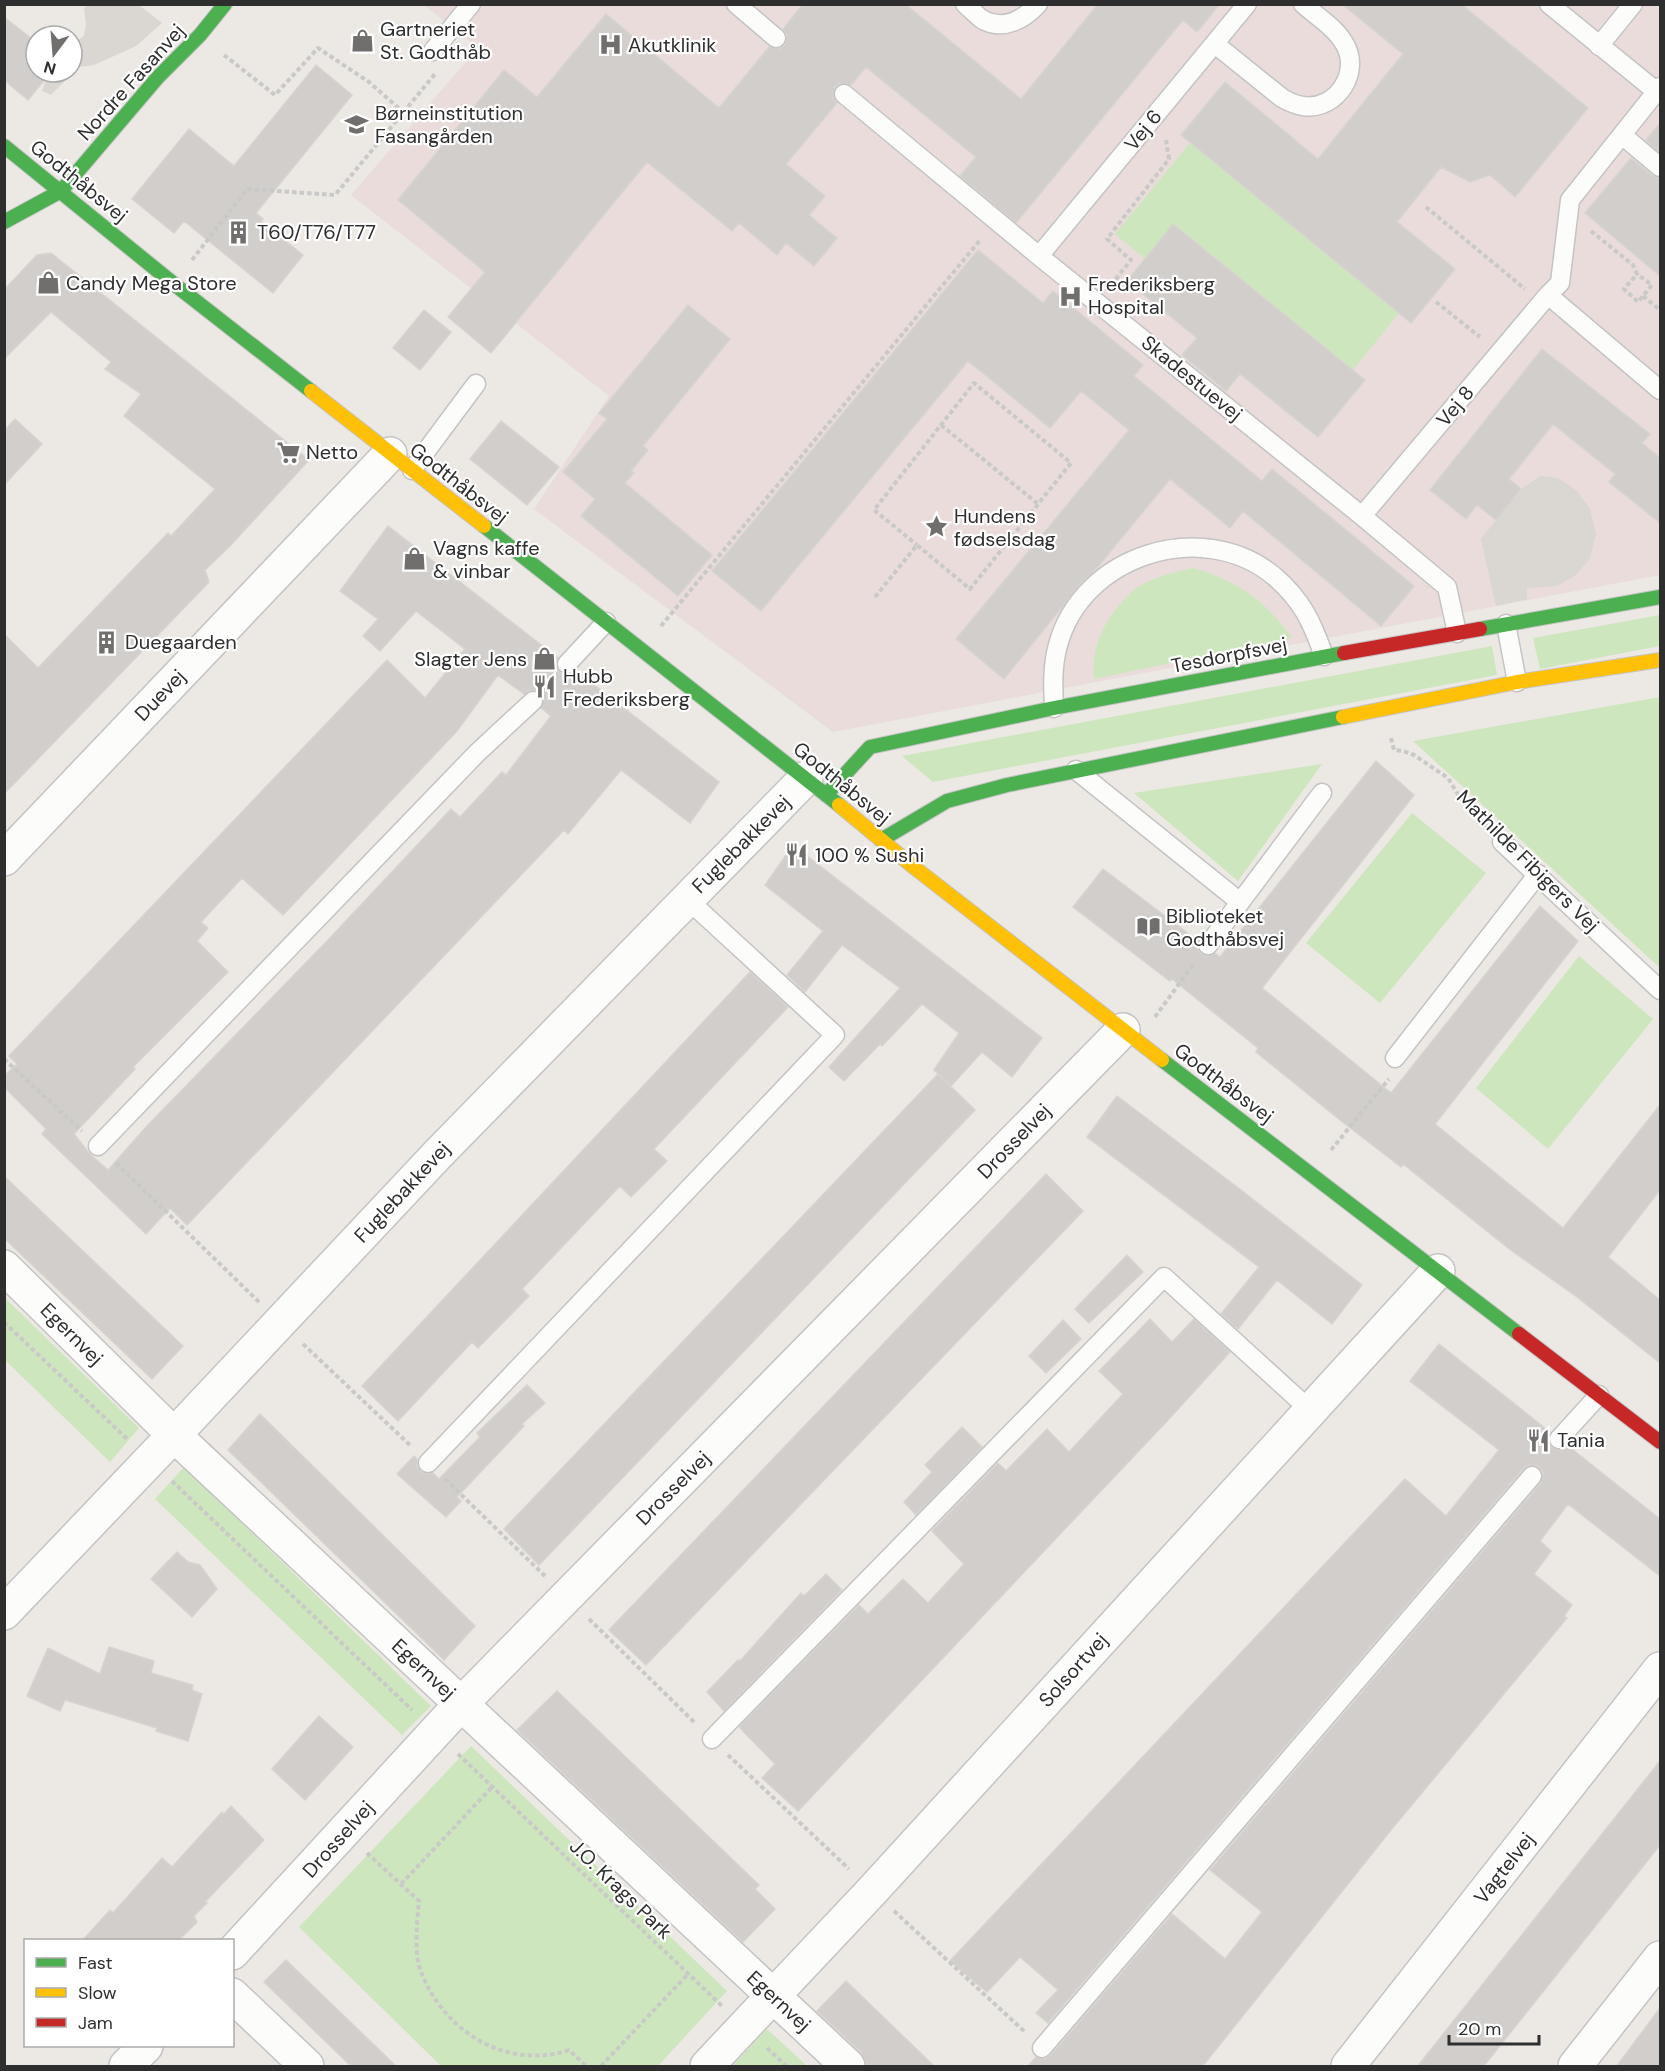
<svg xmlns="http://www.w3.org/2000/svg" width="1665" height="2071" viewBox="0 0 1665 2071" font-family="'DM Sans',sans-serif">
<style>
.medical{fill:#e9dcdb}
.green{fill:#cee6be}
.plaza{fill:#dad6d2}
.building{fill:#d1cecb;stroke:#d7d4d0;stroke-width:1.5;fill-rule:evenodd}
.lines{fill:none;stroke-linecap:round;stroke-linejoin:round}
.lane-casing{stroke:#c5c4c5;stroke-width:21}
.street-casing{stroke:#c5c4c5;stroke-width:36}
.fast-casing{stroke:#c5c4c5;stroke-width:16}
.slow-casing{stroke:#c5c4c5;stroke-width:16}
.jam-casing{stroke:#c5c4c5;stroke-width:16}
.path{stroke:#c9c9c8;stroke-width:4;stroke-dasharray:4.5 3;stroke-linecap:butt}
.lane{stroke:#fcfcfb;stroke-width:18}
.street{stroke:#fcfcfb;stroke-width:33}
.fast{stroke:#4caf50;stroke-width:14}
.slow{stroke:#ffc107;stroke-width:14}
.jam{stroke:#c62828;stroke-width:14}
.labels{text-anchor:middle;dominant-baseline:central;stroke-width:4.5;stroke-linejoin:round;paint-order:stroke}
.poi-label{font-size:20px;fill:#2e2e2e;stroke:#fff;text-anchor:start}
.street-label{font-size:20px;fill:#2e2e2e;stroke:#fff}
</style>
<rect width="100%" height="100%" fill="#ece8e4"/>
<!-- medical -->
<path class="medical" d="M 424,5 L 1660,5 L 1660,575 L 833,732 L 534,509 L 609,396 L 351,195 L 478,48 Z"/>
<!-- green -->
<path class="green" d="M 1190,143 L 1399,313 L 1353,370 L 1174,224 L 1145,259 L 1115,234 Z
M 1194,568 C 1239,582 1264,599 1292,638 L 1094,679 C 1091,649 1103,623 1122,602 C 1127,597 1131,592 1136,588 C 1154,577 1173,572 1194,568 Z
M 1660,615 L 1660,646 L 1540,669 L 1533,638 Z
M 1492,646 L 1497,675 L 933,782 L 902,756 Z
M 1660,697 L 1660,968 L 1413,741 Z
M 1322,764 L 1238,881 L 1134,793 Z
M 1412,813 L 1486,873 L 1380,1003 L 1306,943 Z
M 1579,956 L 1653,1019 L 1548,1149 L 1476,1088 Z
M 4,1297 L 139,1428 L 110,1462 L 5,1360 Z
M 184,1467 L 431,1706 L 402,1735 L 155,1499 Z
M 471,1746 L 727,1991 L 658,2066 L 441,2066 L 299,1927 Z
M 767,2029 L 807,2066 L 732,2066 Z"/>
<!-- plaza -->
<path class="plaza" d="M 86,5 L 139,5 L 162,23 L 136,46 L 94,65 L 79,67 L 51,95 L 42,91 L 46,80 L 53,72 L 72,72 L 72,44 L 84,36 L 86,23 L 84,10 Z
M 1540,476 L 1558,478 L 1576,490 L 1590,509 L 1596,534 L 1590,558 L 1576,575 L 1557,586 L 1527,588 L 1527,599 L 1496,606 L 1481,539 L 1521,489 Z"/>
<!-- building -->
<path class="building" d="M 803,4 L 905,4 L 1021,99 L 1098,4 L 1220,4 L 1197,32 L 1183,20 L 1016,223 L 960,176 L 976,157 L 866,67 L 851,85 L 841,83 L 835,87 L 833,97 L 837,103 L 786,164 L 825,196 L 809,215 L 837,238 L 814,266 L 786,243 L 777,255 L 739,223 L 732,231 L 647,162 L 491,353 L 448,317 L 485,272 L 398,200 L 504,70 L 537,97 L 606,14 L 719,108 L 769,47 L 779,49 L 785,45 L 787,35 L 783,29 Z
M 1342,4 L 1461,4 L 1588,108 L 1515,197 L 1490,175 L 1470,182 L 1441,167 L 1397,222 L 1455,269 L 1411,323 L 1181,135 L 1225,82 L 1318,159 L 1403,54 Z
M 4,17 L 36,42 L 36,68 L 33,72 L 51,72 L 28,100 L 4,80 Z
M 316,65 L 352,95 L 256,213 L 263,219 L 261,221 L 303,255 L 273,293 L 184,221 L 174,233 L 132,199 L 189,129 L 234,166 Z
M 1660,123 L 1660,153 L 1646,140 Z
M 1631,158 L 1653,176 L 1660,178 L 1660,276 L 1585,213 Z
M 1173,224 L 1365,380 L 1318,437 L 1240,374 L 1226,391 L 1182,355 L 1197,338 L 1127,281 Z
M 978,250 L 1043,303 L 1053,291 L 1143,365 L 1134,376 L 1262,481 L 1272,469 L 1414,586 L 1381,626 L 1243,511 L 1230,528 L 1170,479 L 1092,574 L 1083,581 L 1004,679 L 956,639 L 1129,430 L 1081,391 L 1050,428 L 968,361 L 761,611 L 712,571 Z
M 51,253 L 309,460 L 230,546 L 205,570 L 209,582 L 4,794 L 4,634 L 38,668 L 168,533 L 171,536 L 215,489 L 124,416 L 141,394 L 105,369 L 111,362 L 51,312 L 4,359 L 4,290 L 37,255 Z
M 688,305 L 730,339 L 643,446 L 648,450 L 631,471 L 634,473 L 625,483 L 712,555 L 678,596 L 581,516 L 595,499 L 563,472 L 607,419 L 599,413 Z
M 424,310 L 451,332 L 420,370 L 393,348 Z
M 1542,349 L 1650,434 L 1642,443 L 1660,458 L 1660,523 L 1609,482 L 1615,474 L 1553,424 L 1509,479 L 1521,489 L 1496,520 L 1477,505 L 1466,519 L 1430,490 Z
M 15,419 L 42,444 L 4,485 L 4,431 Z
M 501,421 L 559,467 L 527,505 L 470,459 Z
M 388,526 L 558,658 L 556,667 L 560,673 L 570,675 L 576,671 L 719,782 L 690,823 L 621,770 L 568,834 L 564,830 L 187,1225 L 170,1208 L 146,1234 L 42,1134 L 46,1129 L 4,1087 L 4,1076 L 17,1064 L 9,1056 L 387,660 L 425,698 L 465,649 L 416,611 L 380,651 L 363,636 L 378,619 L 340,591 ZM 498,675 L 524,694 L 531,690 L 541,693 L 544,699 L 541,708 L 551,716 L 506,775 L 502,772 L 460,817 L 451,809 L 328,940 L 146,1127 L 108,1170 L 90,1154 L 74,1134 L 135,1069 L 133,1067 L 228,972 L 197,941 L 208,928 L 201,922 L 242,878 L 283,915 L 457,731 Z
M 1376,761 L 1414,795 L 1262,988 L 1391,1093 L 1540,906 L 1578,941 L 1435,1124 L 1563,1228 L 1660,1105 L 1660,1190 L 1608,1257 L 1660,1300 L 1660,1363 L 1577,1297 L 1508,1248 L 1403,1164 L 1401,1167 L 1340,1120 L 1256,1052 L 1258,1048 L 1172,979 L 1170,981 L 1073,907 L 1103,869 L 1198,941 L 1197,949 L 1201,954 L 1207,956 L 1215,953 L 1220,957 Z
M 793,845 L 1042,1038 L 1012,1077 L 982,1052 L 951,1086 L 934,1070 L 959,1033 L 922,1004 L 882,1046 L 880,1044 L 844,1081 L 829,1067 L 900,988 L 842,945 L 805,992 L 787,975 L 823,931 L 765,885 Z
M 750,972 L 788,1007 L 654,1149 L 667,1161 L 631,1197 L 620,1186 L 522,1289 L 529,1296 L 478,1348 L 472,1342 L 398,1421 L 362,1386 Z
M 938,1074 L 975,1110 L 539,1565 L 504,1529 Z
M 1117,1096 L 1241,1190 L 1362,1285 L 1332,1324 L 1277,1280 L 1238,1329 L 1221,1314 L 1259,1267 L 1087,1137 Z
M 1046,1174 L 1083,1211 L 646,1665 L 609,1630 Z
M 4,1176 L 183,1346 L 152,1379 L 4,1238 Z
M 1127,1255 L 1143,1272 L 1089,1323 L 1075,1309 Z
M 1150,1319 L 1172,1342 L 1194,1319 L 1230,1352 L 1169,1419 L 798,1811 L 762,1778 L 775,1764 L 739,1727 L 859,1605 L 868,1614 L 903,1579 L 928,1603 L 964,1564 L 932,1531 L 998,1463 L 1006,1471 L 1047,1429 L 1069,1452 L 1123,1394 L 1099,1371 Z
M 1063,1320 L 1081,1339 L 1046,1373 L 1029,1356 Z
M 1439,1344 L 1550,1432 L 1548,1442 L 1552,1448 L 1562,1450 L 1568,1446 L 1660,1519 L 1660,1576 L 1568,1504 L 1540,1541 L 1551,1551 L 1534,1574 L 1572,1605 L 1564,1616 L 1567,1618 L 1391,1830 L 1202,2067 L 1027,2067 L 1036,2057 L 1045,2059 L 1051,2055 L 1172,1914 L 1225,1959 L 1262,1912 L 1210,1870 L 1541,1483 L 1543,1473 L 1539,1467 L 1529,1465 L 1523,1469 L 1048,2023 L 1036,2013 L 1058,1990 L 1020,1957 L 987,1992 L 950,1961 L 1405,1479 L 1446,1516 L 1499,1450 L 1410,1381 Z
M 527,1385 L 545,1403 L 522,1424 L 524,1426 L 457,1497 L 461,1501 L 446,1517 L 397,1474 L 414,1456 L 417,1459 L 417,1466 L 421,1472 L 426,1474 L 433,1473 L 439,1479 L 480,1437 L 477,1433 Z
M 260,1414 L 475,1626 L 444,1660 L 228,1450 Z
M 962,1427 L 982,1447 L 916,1515 L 904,1502 L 932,1472 L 925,1465 Z
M 177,1552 L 188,1562 L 200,1565 L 217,1589 L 192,1617 L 151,1579 Z
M 826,1574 L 842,1590 L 724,1711 L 707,1692 L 738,1660 L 740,1661 L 801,1593 L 804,1596 Z
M 109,1647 L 154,1661 L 151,1673 L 193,1685 L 192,1690 L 202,1694 L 188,1741 L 156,1731 L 157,1728 L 65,1700 L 60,1711 L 27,1696 L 48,1648 L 100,1674 Z
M 557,1691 L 759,1885 L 755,1889 L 775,1909 L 743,1942 L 517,1730 Z
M 319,1716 L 353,1747 L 305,1800 L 272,1769 Z
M 1660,1761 L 1660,1845 L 1483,2067 L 1417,2067 Z
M 231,1806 L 264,1840 L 205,1902 L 207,1903 L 194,1916 L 197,1922 L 178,1941 L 82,1941 L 110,1910 L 113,1913 L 162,1858 L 172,1867 L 222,1812 L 224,1814 Z
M 286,1960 L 397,2067 L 352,2067 L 264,1982 Z
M 846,1981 L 935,2067 L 868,2067 L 861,2052 L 817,2011 Z
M 1660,2008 L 1660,2067 L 1616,2067 Z"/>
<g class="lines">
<defs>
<path id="lane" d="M 736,4 L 776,38
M 965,4 C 971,9 977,16 983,20 C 1004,31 1024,19 1038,4
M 1549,4 L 1657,92
M 1215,44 L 1282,98 C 1289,102 1295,105 1303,106 C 1337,111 1362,71 1344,43 C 1335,27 1316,16 1303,4
M 1599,46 L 1633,4
M 433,51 L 471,4
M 1660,87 L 1570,200 L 1560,283 L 1548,295 L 1660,390
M 844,94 L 1039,256 L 1362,516 L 1447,587 L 1457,633
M 1622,135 L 1660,167
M 1039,256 L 1247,4
M 412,470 L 476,384
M 1362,516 L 1548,295
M 1506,624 L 1517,682
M 567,664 L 606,622
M 1054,708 C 1053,687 1052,666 1058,645 C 1082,555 1202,517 1274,576 C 1302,600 1312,622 1324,656
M 1076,770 L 1240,902
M 1502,842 L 1660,990
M 1208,945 L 1322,793
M 1395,1058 L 1538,874
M 98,1146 L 477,753 L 533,701
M 1559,1439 L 1599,1395
M 428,1463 L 835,1035 L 687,899
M 712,1739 L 1164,1277 L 1310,1410
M 1042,2048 L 1532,1476"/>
<path id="street" d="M 4,859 L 390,454
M 4,1267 L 174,1435 L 848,2066
M 4,1613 L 174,1435 L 438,1154 L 806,778
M 232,1953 L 461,1704 L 1123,1030
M 232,1995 L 307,2066
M 126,2066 L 146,2046
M 707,2066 L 872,1891 L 1438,1271
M 1348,2066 L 1660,1669
M 1575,2066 L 1660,1958"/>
<path id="fast" d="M 4,146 L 174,284 L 311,391
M 4,222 L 61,191 L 158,77 L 200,35 L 225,4
M 484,526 L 839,805
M 1480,629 L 1660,597
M 826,795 L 870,747 L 1054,708 L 1344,653
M 881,840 L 947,801 L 1007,785 L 1343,717
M 1162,1060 L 1519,1334"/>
<path id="slow" d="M 311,391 L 484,526
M 1343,717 L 1517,682 L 1660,660
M 839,805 L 915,868 L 1162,1060"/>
<path id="jam" d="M 1344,653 L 1480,629
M 1519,1334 L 1660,1442"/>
</defs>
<!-- lane casing -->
<use href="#lane" class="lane-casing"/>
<!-- street casing -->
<use href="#street" class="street-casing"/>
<!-- fast casing -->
<use href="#fast" class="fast-casing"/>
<!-- slow casing -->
<use href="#slow" class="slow-casing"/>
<!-- jam casing -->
<use href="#jam" class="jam-casing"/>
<!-- path -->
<path class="path" d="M 224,55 L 275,95 L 318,48 L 369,82 L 403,112
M 1426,207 L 1525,289
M 1591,231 L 1633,265 L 1637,274 L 1624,289 L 1638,302 L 1652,285 L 1637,274
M 192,260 L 247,189 L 335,195 L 435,74
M 1111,285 L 1131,260 L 1107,239 L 1169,159 L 1166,140
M 1643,296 L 1660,310
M 1436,302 L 1480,337
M 941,425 L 1038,504
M 875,597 L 917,545 L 970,589 L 1071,463 L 974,383 L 874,510 L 917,545
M 661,626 L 981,239
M 1391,738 L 1394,750 L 1403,751 L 1414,755 L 1448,778 L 1463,803 L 1487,826
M 1155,1017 L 1195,962
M 4,1059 L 82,1131
M 1331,1150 L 1389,1079
M 116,1163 L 259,1302
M 4,1322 L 127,1439
M 303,1344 L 411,1446
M 445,1479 L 545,1576
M 172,1481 L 412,1710
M 589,1619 L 695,1723
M 458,1754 L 722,2006
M 728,1755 L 849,1869
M 367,1853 L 419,1901 C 417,1921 414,1950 420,1969 C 442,2030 505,2071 569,2050 L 586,2066
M 401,1884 L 492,1787
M 894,1911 L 1025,2032
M 767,2048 L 786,2066
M 601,2066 L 689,1973"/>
<!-- lane -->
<use href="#lane" class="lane"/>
<!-- street -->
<use href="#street" class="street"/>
<!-- fast -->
<use href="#fast" class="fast"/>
<!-- slow -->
<use href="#slow" class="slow"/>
<!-- jam -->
<use href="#jam" class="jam"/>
</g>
<!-- icons -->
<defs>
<symbol id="shop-bare" viewBox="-9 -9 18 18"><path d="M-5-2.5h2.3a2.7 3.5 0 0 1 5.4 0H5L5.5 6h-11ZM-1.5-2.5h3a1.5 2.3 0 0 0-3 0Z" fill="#706f6e" stroke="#fff" stroke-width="2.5" paint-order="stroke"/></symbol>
<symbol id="hospital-bare" viewBox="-9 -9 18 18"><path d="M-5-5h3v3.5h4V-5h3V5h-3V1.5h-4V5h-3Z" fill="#706f6e" stroke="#fff" stroke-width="2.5" paint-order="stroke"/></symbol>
<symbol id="school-bare" viewBox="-9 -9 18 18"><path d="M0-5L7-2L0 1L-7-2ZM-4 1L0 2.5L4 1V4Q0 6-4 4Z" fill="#706f6e" stroke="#fff" stroke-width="2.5" paint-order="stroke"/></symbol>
<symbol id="building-bare" viewBox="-9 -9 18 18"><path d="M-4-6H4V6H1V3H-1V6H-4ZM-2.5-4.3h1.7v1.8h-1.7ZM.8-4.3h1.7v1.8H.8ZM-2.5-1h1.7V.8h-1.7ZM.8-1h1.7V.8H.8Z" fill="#706f6e" stroke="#fff" stroke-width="2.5" paint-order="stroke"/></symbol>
<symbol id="supermarket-bare" viewBox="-9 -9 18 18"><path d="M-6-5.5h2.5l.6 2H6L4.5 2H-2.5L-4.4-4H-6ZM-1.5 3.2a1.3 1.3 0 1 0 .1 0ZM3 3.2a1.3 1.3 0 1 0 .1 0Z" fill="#706f6e" stroke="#fff" stroke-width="2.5" paint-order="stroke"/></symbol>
<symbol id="sight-bare" viewBox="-9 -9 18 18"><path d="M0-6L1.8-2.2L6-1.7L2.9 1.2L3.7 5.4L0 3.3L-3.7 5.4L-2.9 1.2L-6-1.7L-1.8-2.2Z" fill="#706f6e" stroke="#fff" stroke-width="2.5" paint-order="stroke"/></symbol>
<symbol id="restaurant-bare" viewBox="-9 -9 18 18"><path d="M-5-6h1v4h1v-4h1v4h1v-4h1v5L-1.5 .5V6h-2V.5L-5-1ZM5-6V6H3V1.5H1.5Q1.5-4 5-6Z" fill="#706f6e" stroke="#fff" stroke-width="2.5" paint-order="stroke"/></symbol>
<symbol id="library-bare" viewBox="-9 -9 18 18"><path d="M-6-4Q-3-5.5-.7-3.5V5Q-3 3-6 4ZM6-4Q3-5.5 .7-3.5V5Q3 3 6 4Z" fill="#706f6e" stroke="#fff" stroke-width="2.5" paint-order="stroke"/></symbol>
</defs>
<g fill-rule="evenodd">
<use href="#shop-bare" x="346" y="24" width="33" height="33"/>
<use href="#hospital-bare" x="594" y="28" width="33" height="33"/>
<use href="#school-bare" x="340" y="108" width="33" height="33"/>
<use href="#building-bare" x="222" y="216" width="33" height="33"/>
<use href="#shop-bare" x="32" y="266" width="33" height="33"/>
<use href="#hospital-bare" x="1054" y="280" width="33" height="33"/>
<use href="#supermarket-bare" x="272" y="436" width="33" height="33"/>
<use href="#sight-bare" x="920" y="510" width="33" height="33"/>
<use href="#shop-bare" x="398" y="542" width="33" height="33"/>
<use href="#building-bare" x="90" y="626" width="33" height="33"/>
<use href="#shop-bare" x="528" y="642" width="33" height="33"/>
<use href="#restaurant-bare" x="528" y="670" width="33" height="33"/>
<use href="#restaurant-bare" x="780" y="838" width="33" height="33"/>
<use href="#library-bare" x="1132" y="910" width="33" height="33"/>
<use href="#restaurant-bare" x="1522" y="1424" width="33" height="33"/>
</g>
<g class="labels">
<!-- poi labels -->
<g class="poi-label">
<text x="380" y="29">Gartneriet<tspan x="380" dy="23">St. Godthåb</tspan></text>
<text x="628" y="45">Akutklinik</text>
<text x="375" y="113">Børneinstitution<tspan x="375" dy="23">Fasangården</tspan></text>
<text x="257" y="232">T60/T76/T77</text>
<text x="66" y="283">Candy Mega Store</text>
<text x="1088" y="284">Frederiksberg<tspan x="1088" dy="23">Hospital</tspan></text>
<text x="306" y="452">Netto</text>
<text x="954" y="516">Hundens<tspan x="954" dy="23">fødselsdag</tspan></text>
<text x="433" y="548">Vagns kaffe<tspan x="433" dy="23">&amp; vinbar</tspan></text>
<text x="125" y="642">Duegaarden</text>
<text x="527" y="659" text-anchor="end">Slagter Jens</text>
<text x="563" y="676">Hubb<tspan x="563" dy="23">Frederiksberg</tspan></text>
<text x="815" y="855">100 % Sushi</text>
<text x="1166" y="916">Biblioteket<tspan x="1166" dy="23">Godthåbsvej</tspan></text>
<text x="1557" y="1440">Tania</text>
</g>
<!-- street labels -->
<g class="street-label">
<text transform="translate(131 82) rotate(-48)">Nordre Fasanvej</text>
<text transform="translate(1143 130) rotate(-51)">Vej 6</text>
<text transform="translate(79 181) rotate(39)">Godthåbsvej</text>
<text transform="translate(1192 378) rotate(39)">Skadestuevej</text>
<text transform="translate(1455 406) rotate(-50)">Vej 8</text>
<text transform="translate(459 483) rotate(38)">Godthåbsvej</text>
<text transform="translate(1229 655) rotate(-11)">Tesdorpfsvej</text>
<text transform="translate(160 695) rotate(-46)">Duevej</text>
<text transform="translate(842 783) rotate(39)">Godthåbsvej</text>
<text transform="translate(741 844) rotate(-45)">Fuglebakkevej</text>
<text transform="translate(1528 861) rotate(45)">Mathilde Fibigers Vej</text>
<text transform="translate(1224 1083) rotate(37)">Godthåbsvej</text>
<text transform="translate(1014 1141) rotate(-46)">Drosselvej</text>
<text transform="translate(402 1192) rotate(-47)">Fuglebakkevej</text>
<text transform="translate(72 1334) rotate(45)">Egernvej</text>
<text transform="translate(673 1488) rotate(-45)">Drosselvej</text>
<text transform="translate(424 1669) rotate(43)">Egernvej</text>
<text transform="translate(1073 1670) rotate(-48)">Solsortvej</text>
<text transform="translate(338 1839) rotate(-48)">Drosselvej</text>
<text transform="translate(1504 1868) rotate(-52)">Vagtelvej</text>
<text transform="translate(621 1889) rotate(44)">J.O. Krags Park</text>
<text transform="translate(779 2001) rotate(43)">Egernvej</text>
</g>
</g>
<!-- border -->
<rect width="1665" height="2071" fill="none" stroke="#2e2e2e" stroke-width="12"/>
<!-- legend -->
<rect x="24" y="1939" width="210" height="108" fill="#ffffff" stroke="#ababab" stroke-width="1.5"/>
<rect x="36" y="1958" width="30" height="9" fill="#4caf50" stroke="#ababab" stroke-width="1.5"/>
<text x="78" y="1969" font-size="18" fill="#2e2e2e">Fast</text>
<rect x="36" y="1988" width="30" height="9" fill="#ffc107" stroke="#ababab" stroke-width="1.5"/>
<text x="78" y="1999" font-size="18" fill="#2e2e2e">Slow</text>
<rect x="36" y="2018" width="30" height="9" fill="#c62828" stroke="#ababab" stroke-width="1.5"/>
<text x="78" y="2029" font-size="18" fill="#2e2e2e">Jam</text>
<!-- north arrow -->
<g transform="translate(54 54) rotate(196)"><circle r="28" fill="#ffffff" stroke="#ababab" stroke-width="1.5"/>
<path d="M0-4.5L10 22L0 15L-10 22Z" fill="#706f6e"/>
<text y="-9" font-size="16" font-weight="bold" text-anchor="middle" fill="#2e2e2e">N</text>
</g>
<!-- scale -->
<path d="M1449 2035v9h90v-9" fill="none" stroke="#2e2e2e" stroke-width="3"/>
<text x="1458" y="2035" font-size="18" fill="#2e2e2e" stroke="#ffffff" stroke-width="4.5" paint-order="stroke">20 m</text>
</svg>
